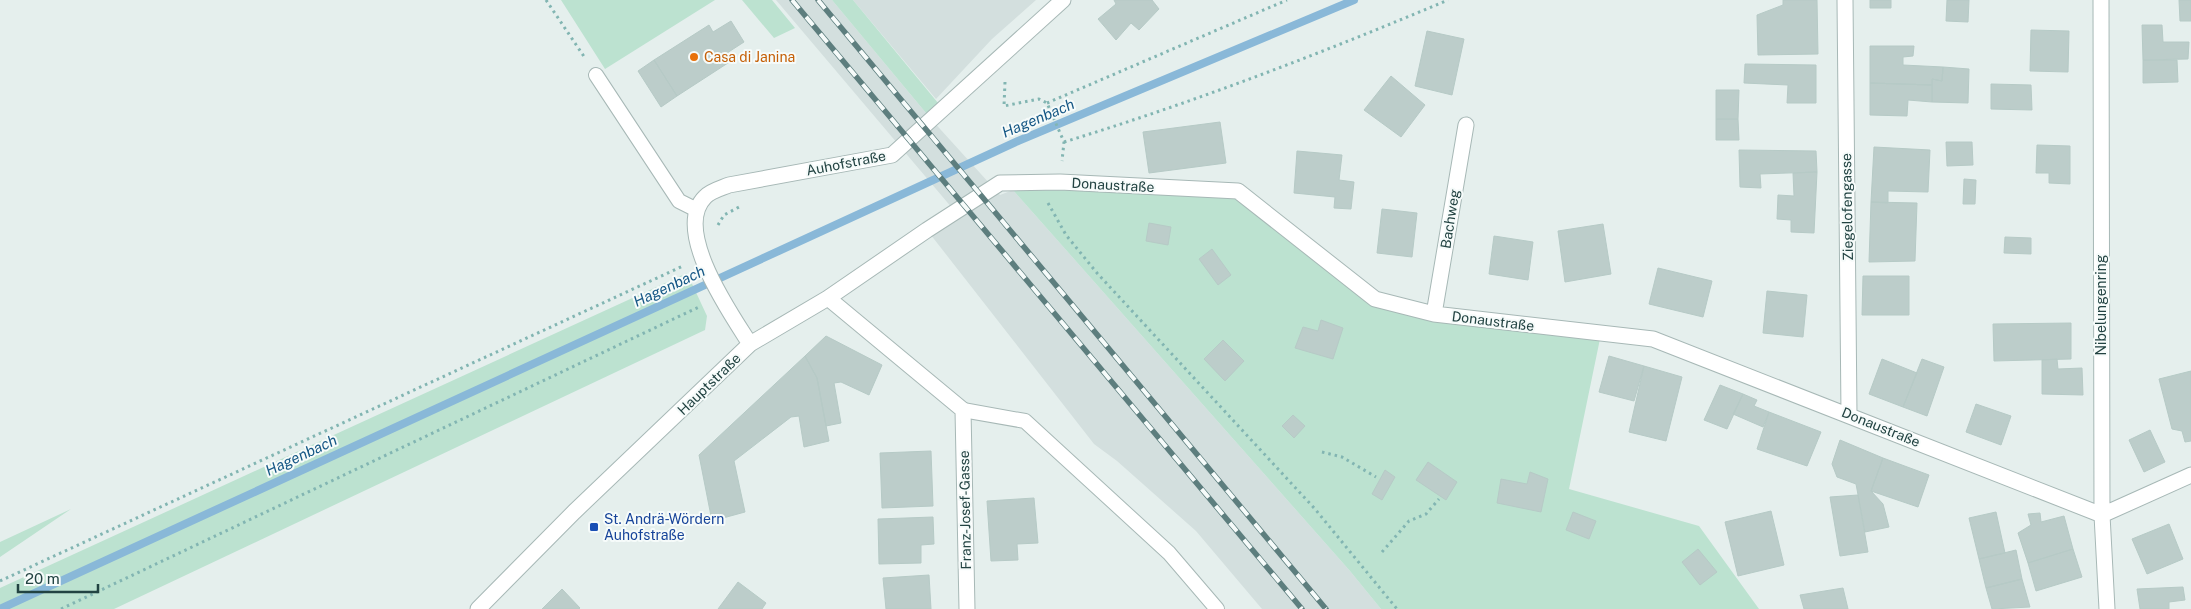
<svg xmlns="http://www.w3.org/2000/svg" width="2191" height="609" viewBox="0 0 2191 609" font-family="'Public Sans',sans-serif">
<style>
.built{fill:#d3dfde}
.green{fill:#bce2d0}
.lines{fill:none;stroke-linecap:round;stroke-linejoin:round}
.stream{stroke:#89b8d8;stroke-width:8}
.building{fill:#bccdca;stroke:#b6cac6}
.service-casing{stroke:#a7b8b6;stroke-width:16}
.minor-casing{stroke:#a7b8b6;stroke-width:17}
.path{stroke:#82b5b2;stroke-width:3;stroke-dasharray:2.5 4;stroke-linecap:butt}
.service{stroke:#fff;stroke-width:14}
.minor{stroke:#fff;stroke-width:15}
.rail-casing{stroke:#5d7e7e;stroke-width:5.5}
.rail{stroke:#f6fbfa;stroke-width:4;stroke-dasharray:11;stroke-linecap:butt}
.food-dot{fill:#e8710a;stroke:#f6fbfa;stroke-width:2}
.transit-dot{fill:#1a4fb4;stroke:#f6fbfa;stroke-width:2}
.labels{text-anchor:middle;dominant-baseline:central;stroke-width:4;stroke-linejoin:round;paint-order:stroke}
.food-label{font-size:14px;fill:#c56008;stroke:#f6fbfa;text-anchor:start}
.street-label{font-size:14px;fill:#224342;stroke:#f6fbfa}
.transit-label{font-size:14px;fill:#164399;stroke:#f6fbfa;text-anchor:start}
.water-label{font-size:15px;font-style:italic;fill:#155785;stroke:#f6fbfa}
</style>
<rect width="100%" height="100%" fill="#e5efed"/>
<!-- built -->
<path class="built" d="M 776,0 L 832,0 L 931,119 L 1000,195 L 1013,190 L 1350,571 L 1381,609 L 1262,609 L 1196,531 L 1117,461 L 1094,444 L 927,230 L 958,215 Z
M 853,0 L 1036,0 L 992,39 L 936,99 Z"/>
<!-- green -->
<path class="green" d="M 561,0 L 715,0 L 605,69 Z
M 742,0 L 772,0 L 795,28 L 774,38 Z
M 832,0 L 853,0 L 943,109 L 931,119 Z
M 1013,190 L 1238,191 L 1375,299 L 1601,334 L 1569,489 L 1699,526 L 1759,609 L 1381,609 L 1350,571 Z
M 687,273 L 707,316 L 705,330 L 114,609 L 0,609 L 0,588 Z
M 71,509 L 0,557 L 0,542 Z"/>
<g class="lines">
<!-- stream -->
<path class="stream" d="M 0,609 L 1018,141 L 1354,0"/>
</g>
<!-- building -->
<path class="building" d="M 1114,0 L 1152,0 L 1159,9 L 1139,30 L 1131,23 L 1116,40 L 1098,19 L 1116,4 Z
M 1783,0 L 1817,0 L 1818,54 L 1758,55 L 1757,15 L 1783,5 Z
M 1870,0 L 1891,0 L 1891,8 L 1870,8 Z
M 1947,0 L 1969,0 L 1968,22 L 1946,21 Z
M 2179,0 L 2191,0 L 2191,21 L 2180,21 Z
M 731,21 L 744,42 L 727,53 L 731,61 L 677,96 L 654,60 L 709,25 L 713,32 Z
M 2142,25 L 2162,25 L 2163,42 L 2189,42 L 2188,59 L 2143,60 Z
M 2031,30 L 2069,31 L 2068,72 L 2030,71 Z
M 1427,31 L 1464,39 L 1452,95 L 1415,86 Z
M 1870,46 L 1914,46 L 1913,56 L 1903,57 L 1903,65 L 1943,67 L 1942,81 L 1932,79 L 1932,85 L 1870,83 Z
M 654,60 L 677,96 L 661,107 L 638,71 Z
M 2143,60 L 2177,60 L 2178,82 L 2143,83 Z
M 1745,64 L 1816,65 L 1816,103 L 1787,103 L 1788,85 L 1744,83 Z
M 1943,67 L 1969,69 L 1968,103 L 1932,102 L 1932,79 L 1942,81 Z
M 1391,76 L 1425,105 L 1401,137 L 1364,110 Z
M 1870,83 L 1932,85 L 1932,102 L 1908,100 L 1907,116 L 1870,115 Z
M 1991,84 L 2031,85 L 2032,110 L 1991,109 Z
M 1716,90 L 1739,90 L 1738,119 L 1716,119 Z
M 1716,119 L 1738,119 L 1739,140 L 1716,140 Z
M 1220,122 L 1226,163 L 1149,173 L 1143,132 Z
M 1946,142 L 1972,142 L 1973,165 L 1947,166 Z
M 2037,145 L 2070,146 L 2070,184 L 2049,183 L 2049,173 L 2036,173 Z
M 1874,147 L 1930,150 L 1928,192 L 1888,191 L 1888,203 L 1871,202 Z
M 1739,150 L 1816,151 L 1817,172 L 1760,174 L 1761,188 L 1740,187 Z
M 1297,151 L 1342,155 L 1339,180 L 1354,182 L 1351,209 L 1334,208 L 1335,197 L 1294,193 Z
M 1817,172 L 1814,233 L 1791,232 L 1791,220 L 1777,219 L 1778,195 L 1794,196 L 1793,173 Z
M 1964,179 L 1976,180 L 1975,204 L 1963,204 Z
M 1871,202 L 1917,203 L 1915,261 L 1869,262 Z
M 1382,209 L 1417,213 L 1412,257 L 1377,253 Z
M 1149,223 L 1171,227 L 1168,245 L 1146,241 Z
M 1603,224 L 1611,274 L 1565,282 L 1558,231 Z
M 1494,236 L 1533,242 L 1528,280 L 1489,274 Z
M 2005,237 L 2031,238 L 2031,254 L 2004,253 Z
M 1212,249 L 1231,275 L 1218,285 L 1199,259 Z
M 1658,268 L 1712,281 L 1703,317 L 1649,304 Z
M 1863,276 L 1909,276 L 1909,315 L 1862,315 Z
M 1767,291 L 1807,295 L 1803,337 L 1763,333 Z
M 1321,320 L 1343,328 L 1333,359 L 1295,348 L 1303,327 L 1318,331 Z
M 2071,323 L 2071,359 L 1994,361 L 1993,324 Z
M 826,336 L 882,365 L 869,395 L 841,382 L 834,383 L 841,423 L 826,426 L 817,378 L 805,356 Z
M 1223,340 L 1244,361 L 1225,381 L 1204,359 Z
M 805,356 L 817,378 L 829,441 L 804,447 L 799,416 L 791,417 L 734,461 L 745,512 L 712,521 L 699,455 Z
M 1609,356 L 1644,366 L 1634,401 L 1599,392 Z
M 1882,359 L 1917,373 L 1903,407 L 1869,394 Z
M 1922,359 L 1944,367 L 1927,416 L 1903,407 Z
M 2057,359 L 2058,369 L 2082,368 L 2083,395 L 2042,394 L 2042,360 Z
M 1644,366 L 1682,377 L 1666,441 L 1629,432 Z
M 2191,371 L 2191,441 L 2185,442 L 2182,431 L 2172,429 L 2159,379 Z
M 1720,385 L 1743,394 L 1727,429 L 1704,420 Z
M 1743,394 L 1757,400 L 1754,406 L 1769,412 L 1763,427 L 1733,414 Z
M 1976,404 L 2011,416 L 2001,445 L 1966,432 Z
M 1769,412 L 1821,432 L 1807,466 L 1757,449 Z
M 1293,415 L 1305,426 L 1294,438 L 1282,426 Z
M 2150,430 L 2165,462 L 2144,472 L 2129,440 Z
M 1840,440 L 1883,458 L 1871,491 L 1883,504 L 1889,527 L 1865,532 L 1856,484 L 1837,477 L 1832,464 Z
M 931,451 L 933,506 L 882,508 L 880,453 Z
M 1883,458 L 1929,475 L 1918,507 L 1871,491 Z
M 1428,462 L 1457,482 L 1446,500 L 1416,480 Z
M 1385,470 L 1395,477 L 1382,500 L 1372,494 Z
M 1530,472 L 1548,479 L 1541,512 L 1497,503 L 1501,479 L 1527,484 Z
M 1858,495 L 1868,552 L 1840,556 L 1830,497 Z
M 1034,498 L 1038,543 L 1017,544 L 1018,560 L 991,561 L 987,501 Z
M 1771,511 L 1784,565 L 1738,576 L 1725,522 Z
M 1573,512 L 1596,521 L 1589,539 L 1566,530 Z
M 1996,512 L 2005,553 L 1979,559 L 1969,518 Z
M 2040,513 L 2041,522 L 2064,516 L 2073,549 L 2028,563 L 2018,533 L 2031,525 L 2028,514 Z
M 933,517 L 934,544 L 921,545 L 921,563 L 879,564 L 878,519 Z
M 2169,524 L 2183,559 L 2147,574 L 2132,539 Z
M 1698,549 L 1717,572 L 1700,585 L 1682,562 Z
M 2073,549 L 2082,577 L 2036,591 L 2028,563 Z
M 2016,550 L 2022,579 L 1986,588 L 1979,559 Z
M 929,575 L 931,609 L 886,609 L 883,578 Z
M 2022,579 L 2030,607 L 1992,609 L 1986,588 Z
M 738,582 L 766,603 L 762,609 L 718,609 Z
M 2183,587 L 2185,600 L 2169,602 L 2169,609 L 2140,609 L 2137,589 Z
M 1843,588 L 1848,609 L 1804,609 L 1800,595 Z
M 562,589 L 580,608 L 579,609 L 542,609 Z"/>
<g class="lines">
<defs>
<path id="service" d="M 596,75 L 679,201 L 697,210
M 963,410 L 1025,421 L 1169,553 L 1217,609"/>
<path id="minor" d="M 1845,0 L 1849,414
M 2101,0 L 2102,515 L 2107,609
M 828,298 L 963,410 L 967,609
M 1434,314 L 1466,125
M 750,344 C 731,314 672,230 705,197 C 710,191 722,188 729,185 L 892,155 L 1063,0
M 478,609 L 574,512 L 750,344 L 828,298 L 927,230 L 1000,183 L 1060,182 L 1238,191 L 1375,299 L 1434,314 L 1653,339 L 2102,515 L 2191,475"/>
</defs>
<!-- service casing -->
<use href="#service" class="service-casing"/>
<!-- minor casing -->
<use href="#minor" class="minor-casing"/>
<!-- path -->
<path class="path" d="M 546,0 L 585,58
M 1005,82 L 1004,106 L 1039,99 L 1047,103 L 1064,142 L 1062,161
M 1047,103 L 1287,0
M 1064,142 C 1195,102 1322,53 1448,0
M 1048,203 L 1066,235 L 1097,273 L 1315,509 L 1397,609
M 718,225 L 724,215 L 741,206
M 1322,452 L 1342,457 L 1376,477
M 1382,552 L 1409,521 L 1426,514 L 1439,499
M 0,581 L 683,266
M 61,609 L 701,306"/>
<!-- service -->
<use href="#service" class="service"/>
<!-- minor -->
<use href="#minor" class="minor"/>
<defs>
<path id="rail" d="M 792,0 L 1302,609
M 818,0 L 1326,609"/>
</defs>
<!-- rail casing -->
<use href="#rail" class="rail-casing"/>
<!-- rail -->
<use href="#rail" class="rail"/>
</g>
<!-- markers -->
<circle class="food-dot" cx="694" cy="57" r="5"/>
<rect class="transit-dot" x="589" y="522" width="10" height="10" rx="2.5"/>
<g class="labels">
<!-- food labels -->
<g class="food-label">
<text x="704" y="57">Casa di Janina</text>
</g>
<!-- street labels -->
<g class="street-label">
<text transform="translate(846 163) rotate(-11)">Auhofstraße</text>
<text transform="translate(1113 185) rotate(3)">Donaustraße</text>
<text transform="translate(1847 207) rotate(-91)">Ziegelofengasse</text>
<text transform="translate(1450 219) rotate(-81)">Bachweg</text>
<text transform="translate(2101 305) rotate(-90)">Nibelungenring</text>
<text transform="translate(1493 321) rotate(7)">Donaustraße</text>
<text transform="translate(709 384) rotate(-44)">Hauptstraße</text>
<text transform="translate(1881 427) rotate(22)">Donaustraße</text>
<text transform="translate(965 510) rotate(-91)">Franz-Josef-Gasse</text>
</g>
<!-- transit labels -->
<g class="transit-label">
<text x="604" y="519">St. Andrä-Wördern<tspan x="604" dy="16">Auhofstraße</tspan></text>
</g>
<!-- water labels -->
<g class="water-label">
<text transform="translate(1038 118) rotate(-23)">Hagenbach</text>
<text transform="translate(669 286) rotate(-25)">Hagenbach</text>
<text transform="translate(301 455) rotate(-25)">Hagenbach</text>
</g>
</g>
<!-- scale -->
<path d="M18 584v8h80v-8" fill="none" stroke="#224342" stroke-width="2.5"/>
<text x="25" y="584" font-size="15" fill="#224342" stroke="#f6fbfa" stroke-width="4" paint-order="stroke">20 m</text>
</svg>
